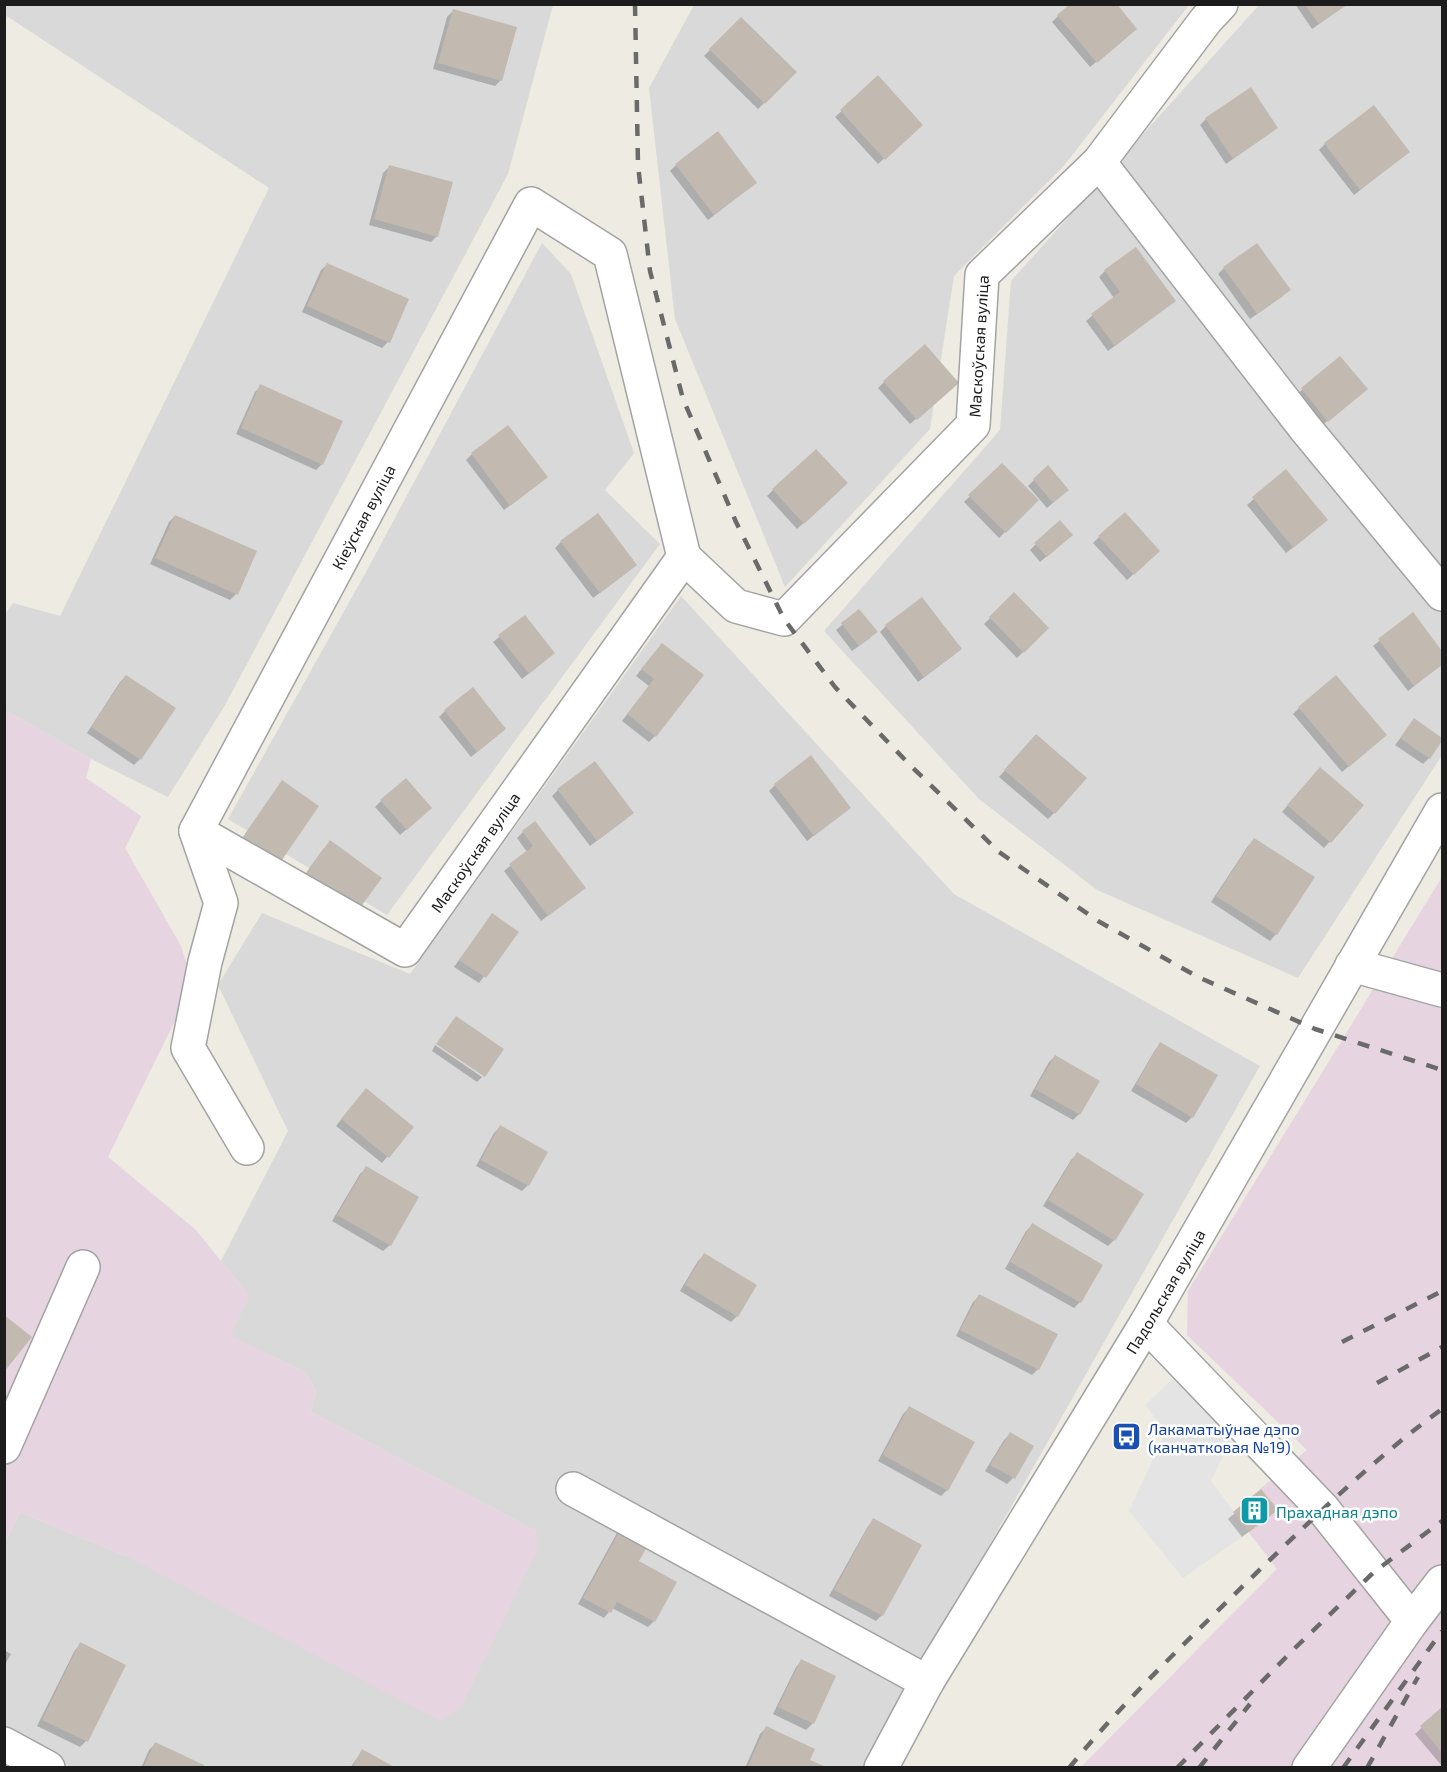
<svg xmlns="http://www.w3.org/2000/svg" width="1447" height="1772" viewBox="0 0 1447 1772" font-family="'Exo 2',sans-serif">
<style>
.residential{fill:#dad9d9}
.industrial{fill:#e6d4e0}
.parking{fill:#e4e4e4}
.shadow{fill:#0003}
.building{fill:#c2bab1}
.lines{fill:none;stroke-linecap:round;stroke-linejoin:round}
.minor-casing{stroke:#a3a3a3;stroke-width:36}
.minor{stroke:#fff;stroke-width:33}
.rail{stroke:#6a6a6a;stroke-width:4.5;stroke-dasharray:12 12;stroke-linecap:butt}
.labels{text-anchor:middle;dominant-baseline:central;stroke-width:5;stroke-linejoin:round;paint-order:stroke}
.street-label{font-size:16px;fill:#1c1c1c;stroke:#fff}
.transit-label{font-size:16px;fill:#164399;stroke:#fff;text-anchor:start}
.culture-label{font-size:16px;fill:#0d838f;stroke:#fff;text-anchor:start}
</style>
<rect width="100%" height="100%" fill="#edebe2"/>
<!-- residential -->
<path class="residential" d="M 5,5 L 553,5 L 508,174 L 224,707 L 168,797 L 91,759 L 5,710 L 5,614 L 13,603 L 60,616 L 269,188 L 5,15 Z
M 694,5 L 1189,5 L 1063,167 L 954,276 L 930,429 L 785,587 L 675,319 L 649,88 Z
M 1259,5 L 1442,5 L 1442,755 L 1298,978 L 1097,890 L 979,799 L 824,631 L 1000,430 L 1011,281 Z
M 542,243 L 571,274 L 634,453 L 605,490 L 660,544 L 387,915 L 228,819 L 366,572 Z
M 681,596 L 954,894 L 1260,1066 L 864,1767 L 72,1768 L 5,1732 L 5,1542 L 20,1512 L 126,1556 L 536,1531 L 311,1412 L 316,1391 L 305,1372 L 230,1336 L 249,1296 L 221,1261 L 288,1131 L 218,985 L 262,913 L 410,974 Z"/>
<!-- industrial -->
<path class="industrial" d="M 5,710 L 91,759 L 86,778 L 141,816 L 125,848 L 181,946 L 193,984 L 108,1157 L 196,1230 L 249,1296 L 231,1336 L 305,1372 L 316,1391 L 311,1412 L 536,1531 L 538,1549 L 462,1706 L 441,1721 L 126,1556 L 20,1512 L 5,1542 Z
M 1442,877 L 1442,1767 L 1080,1768 L 1277,1569 L 1233,1512 L 1307,1450 L 1187,1335 L 1188,1291 Z"/>
<!-- parking -->
<path class="parking" d="M 1176,1376 L 1231,1439 L 1211,1481 L 1249,1532 L 1183,1578 L 1129,1511 L 1166,1431 L 1145,1405 Z"/>
<!-- shadow -->
<path class="shadow" d="M 1295,4 L 1347,4 L 1312,29 Z
M 453,11 L 501,80 L 495,86 L 433,69 L 447,17 Z
M 1058,16 L 1129,35 L 1090,67 L 1052,22 Z
M 741,19 L 795,72 L 758,109 L 704,56 Z
M 878,78 L 915,131 L 878,164 L 835,117 Z
M 1206,119 L 1276,128 L 1226,164 L 1200,125 Z
M 1325,144 L 1408,152 L 1354,195 L 1319,150 Z
M 676,165 L 749,188 L 708,220 L 670,171 Z
M 389,167 L 437,236 L 431,242 L 369,225 L 383,173 Z
M 328,264 L 388,342 L 382,348 L 302,312 L 321,270 Z
M 1224,268 L 1283,296 L 1250,319 L 1218,274 Z
M 1105,271 L 1174,301 L 1108,351 L 1086,321 L 1114,298 L 1099,277 Z
M 1340,358 L 1360,395 L 1321,426 L 1296,395 Z
M 884,382 L 951,389 L 910,424 L 878,388 Z
M 261,386 L 322,464 L 316,470 L 236,434 L 255,392 Z
M 472,454 L 540,483 L 504,510 L 466,460 Z
M 1002,465 L 1037,500 L 999,538 L 964,502 Z
M 1286,471 L 1320,526 L 1286,553 L 1247,505 Z
M 1034,480 L 1061,496 L 1047,508 L 1028,486 Z
M 846,483 L 797,529 L 767,496 L 773,490 Z
M 175,516 L 236,594 L 230,600 L 150,564 L 169,522 Z
M 1099,537 L 1152,557 L 1127,580 L 1093,543 Z
M 1065,541 L 1040,562 L 1030,550 L 1036,544 Z
M 561,542 L 629,571 L 593,598 L 555,548 Z
M 1014,595 L 1047,628 L 1017,658 L 984,624 Z
M 859,611 L 870,638 L 852,651 L 836,630 Z
M 1413,614 L 1442,653 L 1442,664 L 1408,691 L 1373,646 Z
M 524,617 L 547,659 L 522,679 L 493,642 Z
M 886,626 L 954,655 L 918,682 L 880,632 Z
M 656,651 L 655,736 L 649,742 L 622,721 L 649,686 L 636,676 Z
M 126,676 L 140,759 L 134,765 L 87,733 L 120,682 Z
M 1299,708 L 1379,741 L 1342,772 L 1293,714 Z
M 445,711 L 498,735 L 471,757 L 439,717 Z
M 1414,720 L 1429,758 L 1423,764 L 1395,745 Z
M 1030,742 L 1054,813 L 1048,819 L 999,777 Z
M 1314,775 L 1362,805 L 1324,848 L 1282,812 Z
M 282,782 L 281,859 L 275,865 L 240,841 Z
M 775,785 L 843,813 L 807,841 L 769,791 Z
M 558,790 L 626,819 L 590,846 L 552,796 Z
M 381,801 L 424,814 L 400,835 L 375,807 Z
M 523,832 L 584,888 L 541,921 L 504,871 L 527,852 L 517,838 Z
M 1254,840 L 1313,878 L 1276,934 L 1270,941 L 1211,902 L 1248,846 Z
M 324,848 L 359,907 L 303,877 Z
M 492,915 L 517,933 L 479,983 L 454,967 Z
M 1161,1044 L 1192,1117 L 1186,1123 L 1131,1091 L 1155,1050 Z
M 435,1045 L 482,1077 L 477,1082 L 432,1051 Z
M 1055,1056 L 1079,1114 L 1073,1120 L 1030,1096 L 1049,1062 Z
M 360,1096 L 412,1127 L 382,1163 L 336,1126 Z
M 500,1127 L 528,1185 L 522,1191 L 476,1166 L 494,1133 Z
M 1077,1154 L 1142,1195 L 1114,1240 L 1108,1246 L 1043,1206 L 1071,1160 Z
M 366,1168 L 390,1245 L 383,1251 L 332,1221 L 360,1174 Z
M 1032,1225 L 1101,1265 L 1080,1302 L 1074,1308 L 1005,1269 L 1026,1231 Z
M 704,1255 L 737,1316 L 731,1322 L 680,1291 L 698,1261 Z
M 979,1296 L 1038,1369 L 1032,1375 L 956,1336 L 973,1302 Z
M 909,1408 L 947,1490 L 941,1496 L 878,1461 L 903,1414 Z
M 1010,1434 L 1032,1446 L 1013,1478 L 1007,1484 L 985,1471 L 1004,1440 Z
M 1261,1491 L 1270,1516 L 1242,1537 L 1228,1519 Z
M 874,1520 L 920,1545 L 882,1615 L 876,1621 L 829,1596 L 868,1526 Z
M 623,1527 L 637,1562 L 675,1583 L 654,1621 L 648,1627 L 612,1608 L 604,1618 L 578,1604 L 617,1533 Z
M 81,1644 L 86,1741 L 80,1747 L 37,1726 L 75,1650 Z
M 4,1650 L 11,1654 L 4,1666 Z
M 802,1661 L 834,1677 L 812,1724 L 806,1730 L 773,1714 L 796,1667 Z
M 1442,1709 L 1442,1766 L 1415,1734 Z
M 766,1728 L 809,1761 L 822,1768 L 745,1768 L 760,1734 Z
M 155,1744 L 201,1768 L 141,1768 L 149,1750 Z
M 362,1751 L 393,1768 L 350,1768 Z"/>
<!-- building -->
<path class="building" d="M 1070,4 L 1117,4 L 1137,29 L 1097,63 L 1057,15 Z
M 1305,5 L 1347,5 L 1319,24 Z
M 453,9 L 517,27 L 502,81 L 438,63 Z
M 741,17 L 797,72 L 765,104 L 709,49 Z
M 878,75 L 923,125 L 885,160 L 840,110 Z
M 1251,87 L 1278,128 L 1233,159 L 1205,118 Z
M 1374,105 L 1410,152 L 1360,190 L 1324,143 Z
M 718,131 L 757,183 L 714,215 L 675,164 Z
M 389,165 L 453,182 L 438,237 L 374,219 Z
M 1257,243 L 1291,290 L 1257,314 L 1223,267 Z
M 1136,247 L 1176,301 L 1115,346 L 1091,314 L 1120,292 L 1104,270 Z
M 327,263 L 409,299 L 390,343 L 307,306 Z
M 925,344 L 959,383 L 917,420 L 883,381 Z
M 1340,356 L 1368,389 L 1328,422 L 1301,388 Z
M 260,384 L 343,421 L 323,465 L 241,428 Z
M 508,425 L 548,477 L 510,506 L 471,453 Z
M 816,449 L 848,483 L 804,524 L 772,489 Z
M 1002,463 L 1039,500 L 1006,533 L 968,495 Z
M 1048,465 L 1069,490 L 1053,503 L 1033,479 Z
M 1286,469 L 1328,520 L 1293,548 L 1252,497 Z
M 1125,512 L 1160,551 L 1134,575 L 1098,536 Z
M 598,513 L 637,565 L 600,593 L 560,541 Z
M 175,515 L 257,551 L 238,595 L 155,558 Z
M 1060,520 L 1073,535 L 1047,557 L 1034,543 Z
M 1014,592 L 1049,628 L 1024,653 L 989,617 Z
M 922,597 L 962,649 L 924,677 L 885,625 Z
M 859,609 L 878,632 L 859,646 L 841,623 Z
M 1413,612 L 1442,651 L 1442,665 L 1414,686 L 1378,639 Z
M 525,615 L 555,653 L 529,674 L 498,635 Z
M 662,643 L 704,675 L 656,737 L 627,714 L 654,679 L 641,669 Z
M 126,675 L 176,708 L 141,760 L 91,727 Z
M 1336,675 L 1387,735 L 1349,767 L 1298,707 Z
M 473,687 L 506,729 L 477,752 L 444,710 Z
M 1414,718 L 1442,738 L 1442,741 L 1430,759 L 1400,738 Z
M 1036,734 L 1087,778 L 1055,814 L 1004,770 Z
M 811,755 L 851,808 L 814,836 L 774,784 Z
M 595,761 L 634,813 L 597,841 L 557,789 Z
M 1320,767 L 1364,805 L 1331,843 L 1287,805 Z
M 406,778 L 432,808 L 407,830 L 380,800 Z
M 282,780 L 319,806 L 282,860 L 245,834 Z
M 535,821 L 586,888 L 548,916 L 509,864 L 533,846 L 522,831 Z
M 1254,838 L 1315,877 L 1277,935 L 1216,896 Z
M 330,840 L 382,878 L 360,908 L 308,871 Z
M 492,913 L 519,932 L 486,978 L 459,960 Z
M 456,1016 L 504,1049 L 485,1077 L 436,1044 Z
M 1160,1042 L 1218,1075 L 1193,1118 L 1136,1084 Z
M 1055,1055 L 1100,1081 L 1080,1115 L 1035,1089 Z
M 366,1088 L 414,1127 L 389,1158 L 341,1119 Z
M 500,1125 L 548,1152 L 529,1186 L 481,1160 Z
M 1077,1152 L 1144,1194 L 1115,1241 L 1048,1200 Z
M 366,1166 L 419,1197 L 391,1246 L 337,1215 Z
M 1032,1223 L 1103,1265 L 1081,1303 L 1010,1262 Z
M 704,1253 L 757,1285 L 738,1317 L 685,1285 Z
M 979,1294 L 1058,1334 L 1039,1370 L 960,1330 Z
M 4,1315 L 32,1337 L 4,1372 Z
M 909,1406 L 975,1442 L 948,1491 L 883,1455 Z
M 1010,1432 L 1034,1446 L 1015,1479 L 990,1465 Z
M 1261,1489 L 1278,1510 L 1249,1532 L 1233,1512 Z
M 873,1518 L 922,1545 L 883,1616 L 834,1590 Z
M 623,1525 L 651,1540 L 639,1561 L 677,1582 L 655,1622 L 617,1602 L 611,1613 L 583,1598 Z
M 80,1642 L 126,1665 L 88,1742 L 42,1720 Z
M 801,1659 L 836,1676 L 814,1724 L 778,1707 Z
M 1442,1707 L 1442,1753 L 1420,1726 Z
M 766,1726 L 815,1749 L 810,1760 L 824,1766 L 823,1768 L 747,1768 Z
M 155,1742 L 204,1765 L 203,1768 L 143,1768 Z
M 362,1749 L 396,1768 L 352,1768 Z"/>
<g class="lines">
<defs>
<g id="minor">
<path d="M 1099,162 L 1305,428 L 1442,594"/>
<path d="M 531,204 L 610,254 L 684,557 L 405,950 L 196,831 Z"/>
<path id="s1" d="M 684,557 L 736,606 L 784,619 L 973,425 L 982,275 L 1099,162 L 1206,20 L 1221,4"/>
<path d="M 196,831 L 221,903 L 205,962 L 188,1048 L 247,1148"/>
<path d="M 1352,965 L 1442,990"/>
<path d="M 1146,1324 L 1323,1509 L 1412,1621"/>
<path d="M 4,1447 L 83,1267"/>
<path d="M 573,1489 L 927,1682"/>
<path d="M 4,1744 L 48,1768"/>
<path id="s2" d="M 881,1768 L 927,1682 L 1146,1324 L 1442,810"/>
<path d="M 1309,1768 L 1412,1621 L 1442,1582"/>
</g>
</defs>
<!-- minor casing -->
<use href="#minor" class="minor-casing"/>
<!-- minor -->
<use href="#minor" class="minor"/>
<!-- rail -->
<path class="rail" d="M 635,4 L 638,165 L 650,271 L 683,399 L 736,522 L 784,619 L 835,687 L 909,764 L 999,852 L 1098,921 L 1198,977 L 1315,1029 L 1442,1070
M 1342,1342 L 1442,1291
M 1377,1383 L 1442,1347
M 1069,1768 C 1123,1702 1185,1643 1245,1584 C 1308,1523 1371,1461 1442,1409
M 1177,1768 L 1295,1648 L 1374,1572 L 1442,1521
M 1199,1768 L 1250,1704
M 1343,1768 L 1442,1631
M 1367,1768 L 1418,1677"/>
</g>
<!-- icons -->
<defs>
<symbol id="bus-square" viewBox="-11 -11 22 22"><rect x="-9" y="-9" width="18" height="18" rx="4" fill="#1a4fb4" stroke="#fff"/><path d="M-5-6H5V4H4V6H2V4H-2V6H-4V4H-5ZM-3.5-4V0h7V-4ZM-3.5 1.2v1.5H-2V1.2ZM2 1.2v1.5H3.5V1.2Z" fill="#fff"/></symbol>
<symbol id="building-square" viewBox="-11 -11 22 22"><rect x="-9" y="-9" width="18" height="18" rx="4" fill="#0f9aa8" stroke="#fff"/><path d="M-4-6H4V6H1V3H-1V6H-4ZM-2.5-4.3h1.7v1.8h-1.7ZM.8-4.3h1.7v1.8H.8ZM-2.5-1h1.7V.8h-1.7ZM.8-1h1.7V.8H.8Z" fill="#fff"/></symbol>
</defs>
<g fill-rule="evenodd">
<use href="#bus-square" x="1110" y="1420" width="33" height="33"/>
<use href="#building-square" x="1238" y="1494" width="33" height="33"/>
</g>
<g class="labels">
<!-- street labels -->
<g class="street-label">
<text stroke="none"><textPath href="#s1" startOffset="471">Маскоўская вуліца</textPath></text>
<text transform="translate(363 517) rotate(-62)">Кіеўская вуліца</text>
<text transform="translate(475 852) rotate(-55)">Маскоўская вуліца</text>
<text stroke="none"><textPath href="#s2" startOffset="555">Падольская вуліца</textPath></text>
</g>
<!-- transit labels -->
<g class="transit-label">
<text x="1148" y="1428">Лакаматыўнае дэпо<tspan x="1148" dy="18">(канчатковая №19)</tspan></text>
</g>
<!-- culture labels -->
<g class="culture-label">
<text x="1276" y="1511">Прахадная дэпо</text>
</g>
</g>
<!-- border -->
<rect width="1447" height="1772" fill="none" stroke="#1c1c1c" stroke-width="12"/>
</svg>
